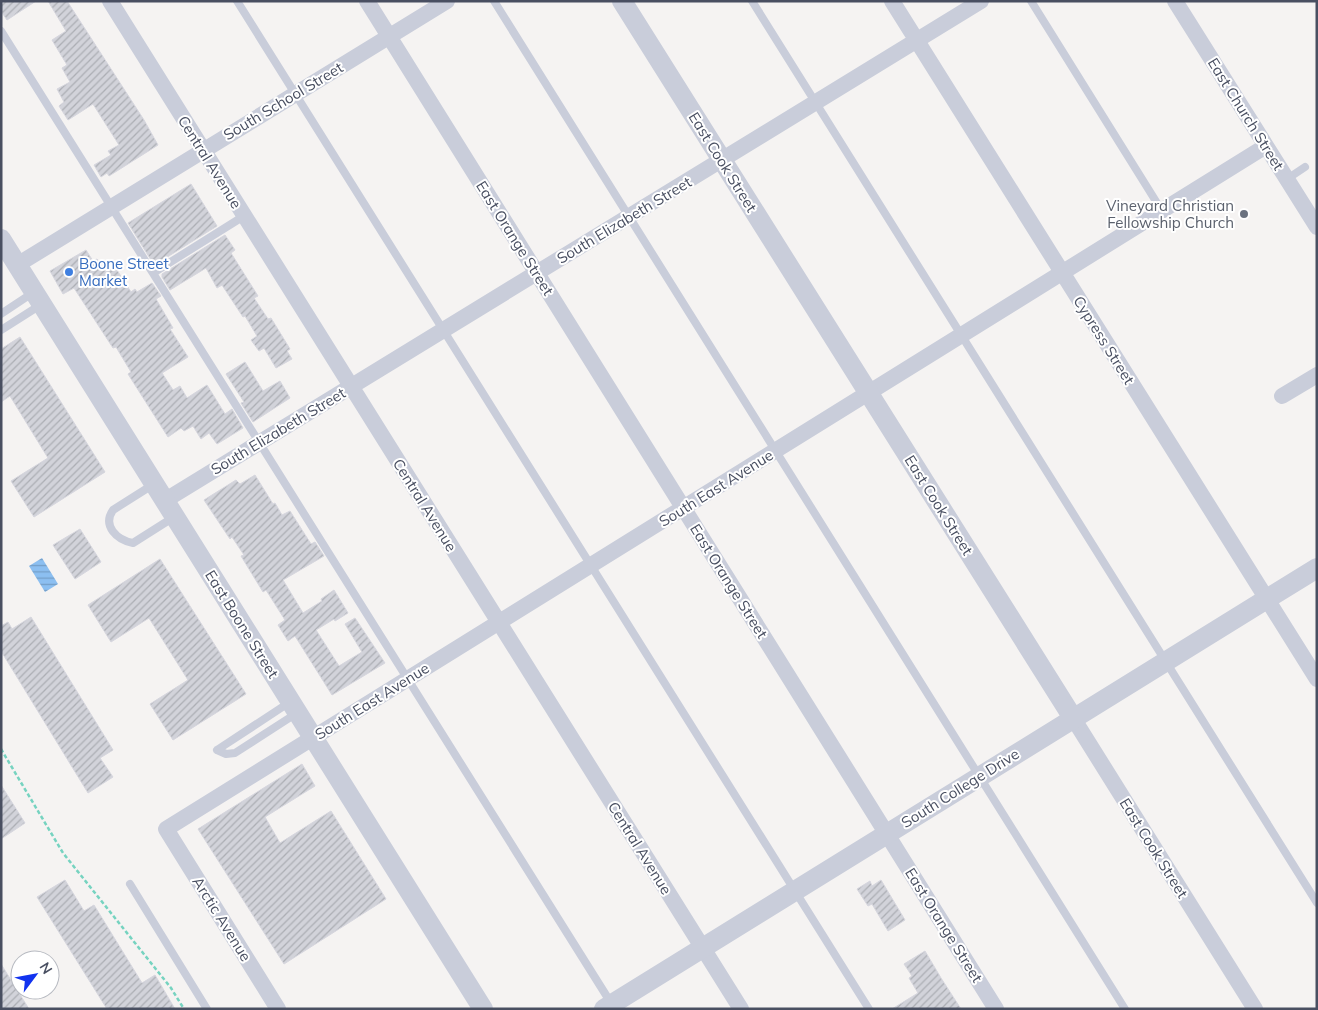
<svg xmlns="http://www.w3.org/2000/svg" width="1318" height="1010" viewBox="0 0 1318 1010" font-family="Mulish,sans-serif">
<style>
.water{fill:url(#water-rules)}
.building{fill:url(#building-hatch);stroke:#d6d6de}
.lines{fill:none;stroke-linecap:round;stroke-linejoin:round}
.path{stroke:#76d3c0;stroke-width:2.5;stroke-dasharray:4 2.5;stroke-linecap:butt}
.service{stroke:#c9cdda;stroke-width:8}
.minor{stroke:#c9cdda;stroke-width:16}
.tertiary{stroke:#c9cdda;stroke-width:20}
.worship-dot{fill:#6b7280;stroke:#fff;stroke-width:2}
.shop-dot{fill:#3f7fe0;stroke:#fff;stroke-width:2}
.labels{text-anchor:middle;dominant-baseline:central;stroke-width:4;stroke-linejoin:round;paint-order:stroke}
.street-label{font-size:15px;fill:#494f61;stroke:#fff}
.worship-label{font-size:15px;fill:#5b616d;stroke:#fff;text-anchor:end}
.shop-label{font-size:15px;fill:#366cbe;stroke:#fff;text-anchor:start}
</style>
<defs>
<pattern id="water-rules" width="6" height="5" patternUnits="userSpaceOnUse" patternTransform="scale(1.25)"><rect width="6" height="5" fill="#8cbff1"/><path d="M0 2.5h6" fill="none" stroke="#749ec7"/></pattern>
<pattern id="building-hatch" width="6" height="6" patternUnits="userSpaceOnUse" patternTransform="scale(1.25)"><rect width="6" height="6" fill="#d2d3da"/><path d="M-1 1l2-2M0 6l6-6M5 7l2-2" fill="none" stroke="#acaeb4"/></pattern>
</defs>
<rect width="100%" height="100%" fill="#f5f3f2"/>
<!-- water -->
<path class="water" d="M 42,558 L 58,584 L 45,592 L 29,566 Z"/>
<!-- building -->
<path class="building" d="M 5,1 L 36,1 L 7,20 L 1,11 L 1,4 Z
M 48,1 L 67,1 L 144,120 L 158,145 L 109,176 L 107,173 L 101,177 L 94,165 L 111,155 L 108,151 L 119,145 L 93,104 L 68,120 L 59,106 L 64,102 L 57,89 L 70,82 L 62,68 L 67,65 L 52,40 L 66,31 Z
M 191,184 L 217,226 L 156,264 L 153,259 L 151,260 L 128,223 Z
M 225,235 L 235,250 L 231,253 L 258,296 L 254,298 L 268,319 L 271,318 L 290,349 L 287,351 L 292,359 L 276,368 L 264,348 L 259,351 L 251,340 L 257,336 L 245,316 L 243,317 L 222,285 L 217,288 L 206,268 L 170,290 L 162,277 L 162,274 Z
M 86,250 L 93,261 L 97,259 L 106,272 L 115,267 L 131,292 L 135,289 L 137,292 L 152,283 L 161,296 L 156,299 L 173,328 L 170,329 L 188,357 L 162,373 L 173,390 L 180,386 L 187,398 L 207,385 L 225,414 L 232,409 L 243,428 L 217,444 L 209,433 L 201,439 L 193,426 L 184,431 L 181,428 L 168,437 L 128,374 L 131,372 L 116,347 L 113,348 L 74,288 L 63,294 L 50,271 Z
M 20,337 L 105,472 L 34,517 L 11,481 L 48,458 L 10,396 L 1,402 L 1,349 Z
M 245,362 L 263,391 L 280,381 L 290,398 L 253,422 L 241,403 L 244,402 L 226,374 Z
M 255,475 L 273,504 L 275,503 L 282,515 L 290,511 L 311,544 L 315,542 L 324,556 L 283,580 L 303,613 L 322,601 L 321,599 L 334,590 L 348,613 L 335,621 L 334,619 L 316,630 L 339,666 L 362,652 L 345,624 L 355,618 L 385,663 L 332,695 L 295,636 L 288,641 L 278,625 L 285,620 L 266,590 L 263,592 L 241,556 L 244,555 L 232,537 L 230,539 L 204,500 L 236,480 L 240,484 Z
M 80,529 L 101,562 L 75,579 L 53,545 Z
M 160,559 L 246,694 L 173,740 L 150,704 L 188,680 L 149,618 L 111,642 L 88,605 Z
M 31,617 L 113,750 L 100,758 L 113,777 L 88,793 L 1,651 L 1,626 L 8,622 L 12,629 Z
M 302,764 L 315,786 L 265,817 L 280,843 L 331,811 L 386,899 L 284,964 L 198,829 Z
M 1,785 L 25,823 L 1,839 Z
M 65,880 L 84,911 L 94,905 L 142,983 L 155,975 L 175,1009 L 107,1009 L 37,897 Z
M 881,880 L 905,920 L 888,931 L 872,904 L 868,906 L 857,889 L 870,881 L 872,886 Z
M 925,951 L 941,978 L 961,1009 L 892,1009 L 918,993 L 909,978 L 912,976 L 904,964 Z
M 1,964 L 29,1009 L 1,1009 Z"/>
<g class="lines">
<!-- path -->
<path class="path" d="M 1,749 L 63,853 L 171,988 L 184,1009"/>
<!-- service -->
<path class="service" d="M 237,1 L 869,1009
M 494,1 L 1125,1009
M 752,1 L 1317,903
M 1031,1 L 1162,211
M 1,31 L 611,1003
M 1287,179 L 1305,167
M 153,273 L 244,216
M 1,314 L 34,292
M 1,330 L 42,304
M 154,484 L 113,510 C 102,526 117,540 133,543 L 174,517
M 217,750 L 226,754 L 235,753 L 297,713
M 217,750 L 290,702
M 130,884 L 207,1009"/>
<!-- minor -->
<path class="minor" d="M 110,1 L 741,1009
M 367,1 L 996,1009
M 892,1 L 1317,679
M 1175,1 L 1317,227
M 17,265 L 447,1
M 1282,396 L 1317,375
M 164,501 L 981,1
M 1073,718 L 1255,1009
M 278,1009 L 166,829 L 1266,146"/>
<!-- tertiary -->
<path class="tertiary" d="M 622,1 L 1073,718
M 1,239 L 483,1009
M 604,1009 L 1317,568"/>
</g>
<!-- markers -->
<circle class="worship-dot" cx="1244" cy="214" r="5"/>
<circle class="shop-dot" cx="69" cy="272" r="5"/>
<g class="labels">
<!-- street labels -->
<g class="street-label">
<text transform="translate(283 101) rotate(-31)">South School Street</text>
<text transform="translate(1246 114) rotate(58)">East Church Street</text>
<text transform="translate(210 162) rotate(58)">Central Avenue</text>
<text transform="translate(723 162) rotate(58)">East Cook Street</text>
<text transform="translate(624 220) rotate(-31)">South Elizabeth Street</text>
<text transform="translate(515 238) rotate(58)">East Orange Street</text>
<text transform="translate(1104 340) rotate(58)">Cypress Street</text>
<text transform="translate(278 431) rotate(-31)">South Elizabeth Street</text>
<text transform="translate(716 488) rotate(-32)">South East Avenue</text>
<text transform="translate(425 505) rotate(58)">Central Avenue</text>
<text transform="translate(939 505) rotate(58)">East Cook Street</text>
<text transform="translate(729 581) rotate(58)">East Orange Street</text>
<text transform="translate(242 624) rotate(58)">East Boone Street</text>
<text transform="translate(372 701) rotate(-32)">South East Avenue</text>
<text transform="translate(960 788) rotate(-32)">South College Drive</text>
<text transform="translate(640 848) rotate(58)">Central Avenue</text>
<text transform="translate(1154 848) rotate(58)">East Cook Street</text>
<text transform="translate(222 919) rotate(58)">Arctic Avenue</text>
<text transform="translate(944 925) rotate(58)">East Orange Street</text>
</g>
<!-- worship labels -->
<g class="worship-label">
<text x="1234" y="205">Vineyard Christian<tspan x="1234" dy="17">Fellowship Church</tspan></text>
</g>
<!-- shop labels -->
<g class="shop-label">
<text x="79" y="263">Boone Street<tspan x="79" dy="17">Market</tspan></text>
</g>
</g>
<!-- border -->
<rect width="1318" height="1010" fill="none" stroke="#494f61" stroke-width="5"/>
<!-- north arrow -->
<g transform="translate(35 975) rotate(58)"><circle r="24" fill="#ffffff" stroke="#b6b9c0"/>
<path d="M0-4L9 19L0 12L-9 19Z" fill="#1233ef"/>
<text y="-8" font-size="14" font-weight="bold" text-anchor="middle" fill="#494f61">N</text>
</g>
</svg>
